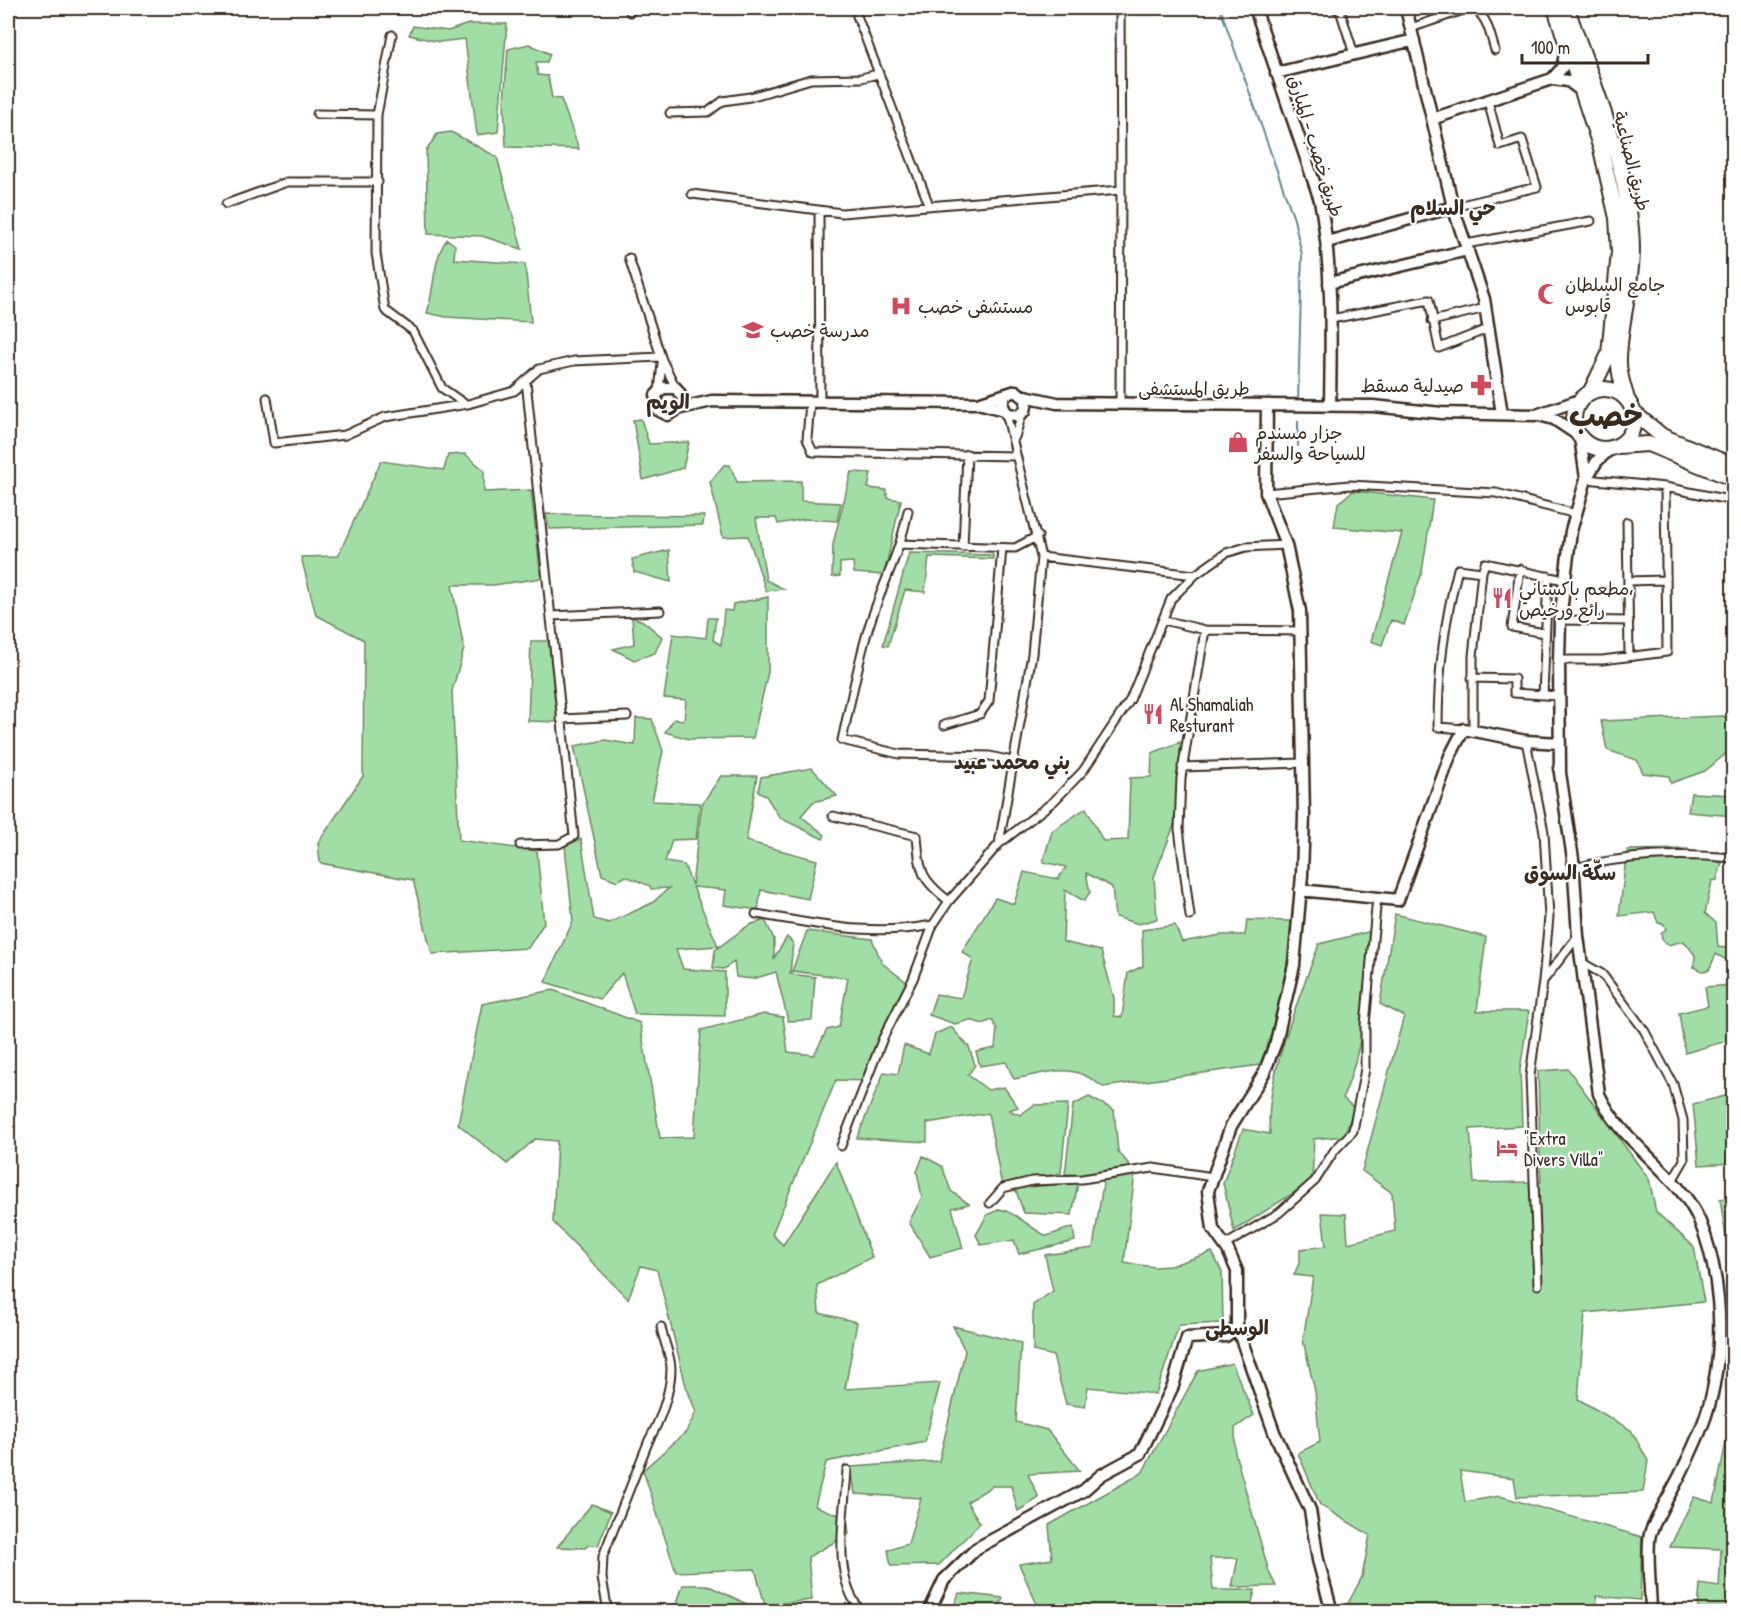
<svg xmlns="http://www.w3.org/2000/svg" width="1741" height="1619" viewBox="0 0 1741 1619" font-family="'Patrick Hand','Playpen Sans Arabic',sans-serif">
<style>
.green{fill:#a1dea5;stroke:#6e8462;stroke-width:1.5}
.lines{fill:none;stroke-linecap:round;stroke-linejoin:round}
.stream{stroke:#61888e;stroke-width:2}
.street-casing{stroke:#3b2a1e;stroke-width:11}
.secondary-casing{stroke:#3b2a1e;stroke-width:15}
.highway-casing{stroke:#3b2a1e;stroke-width:18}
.street{stroke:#fff;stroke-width:7}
.secondary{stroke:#fff;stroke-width:10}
.highway{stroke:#fff;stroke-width:14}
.labels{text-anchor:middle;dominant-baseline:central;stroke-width:4.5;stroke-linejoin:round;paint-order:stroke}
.street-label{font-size:18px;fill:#3b2a1e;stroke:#fff}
.poi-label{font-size:18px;fill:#3b2a1e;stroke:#fff;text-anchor:start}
.neighbourhood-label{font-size:20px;font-weight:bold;fill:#3b2a1e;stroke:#fff}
.town-label{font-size:30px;font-weight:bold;fill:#3b2a1e;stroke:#fff}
</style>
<rect width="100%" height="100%" fill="#fff"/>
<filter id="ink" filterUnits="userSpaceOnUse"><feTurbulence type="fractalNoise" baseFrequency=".0167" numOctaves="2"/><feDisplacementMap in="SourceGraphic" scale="12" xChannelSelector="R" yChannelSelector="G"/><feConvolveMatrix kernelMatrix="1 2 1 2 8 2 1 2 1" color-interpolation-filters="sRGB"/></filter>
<g filter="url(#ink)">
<!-- green -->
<path class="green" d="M 468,24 L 507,24 L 498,132 L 477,135 L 465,39 L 439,42 L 409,35 L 413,26 L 448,31 Z
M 529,44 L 550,54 L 547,62 L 536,62 L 538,75 L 548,76 L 552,98 L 561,99 L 579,149 L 506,147 L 504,100 L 508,49 Z
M 451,132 L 497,157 L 522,249 L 482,236 L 428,234 L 426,151 L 437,134 Z
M 447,239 L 455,245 L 454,259 L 525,264 L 531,322 L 446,317 L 427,313 C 435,288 432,260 447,239 Z
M 641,419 L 649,444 L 689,442 L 683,468 L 643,480 L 633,420 Z
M 465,454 L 484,470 L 484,492 L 531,490 L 541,578 L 494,585 L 452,585 L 464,649 L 452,691 L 459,840 L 537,851 L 544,923 L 528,948 L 432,954 L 413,880 L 320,863 L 318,843 L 363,776 L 364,640 L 316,615 L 301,557 L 338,556 L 381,461 L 444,470 L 448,455 Z
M 724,465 L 730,465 L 737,482 L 801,481 L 801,501 L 841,503 L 837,521 L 805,519 L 778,524 L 776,518 L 756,518 L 766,580 L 784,589 L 766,591 L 748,536 L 723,537 L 710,482 Z
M 851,472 L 871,473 L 868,488 L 886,490 L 888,498 L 901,500 L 884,575 L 854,573 L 853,562 L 840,563 L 840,576 L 832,577 L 833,544 Z
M 1353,491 L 1433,500 L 1422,572 L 1404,625 L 1391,620 L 1382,645 L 1371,641 L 1402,533 L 1334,527 L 1338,503 Z
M 546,514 L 704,516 L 703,525 L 549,529 Z
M 669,550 L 671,582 L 634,572 L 632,559 Z
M 909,553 L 993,555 L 993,559 L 929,557 L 925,592 L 905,590 L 888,646 L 883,645 Z
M 768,597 L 768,672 L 753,738 L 689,739 L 665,732 L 674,719 L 684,720 L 686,700 L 664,698 L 673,634 L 706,638 L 708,618 L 716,618 L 713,640 L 721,645 L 724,610 L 732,611 L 733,604 Z
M 632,617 L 643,621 L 662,637 L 655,653 L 634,660 L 613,649 L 634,644 Z
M 531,641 L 551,641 L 559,722 L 528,721 Z
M 1723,716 L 1733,721 L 1733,748 L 1705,771 L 1671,783 L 1669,776 L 1643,773 L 1637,760 L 1607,750 L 1601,721 Z
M 636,718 L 652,719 L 663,751 L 652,801 L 700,803 L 696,839 L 672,840 L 665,862 L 684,865 L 692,885 L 702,804 L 721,776 L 757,776 L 746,841 L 817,860 L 808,899 L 761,890 L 758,910 L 724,905 L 726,890 L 693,887 L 718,946 L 676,949 L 683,969 L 725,972 L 725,1016 L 635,1014 L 622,973 L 600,999 L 545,982 L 573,921 L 565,846 L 581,839 L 594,919 L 609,923 L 652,903 L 669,888 L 651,889 L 650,886 L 626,876 L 617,881 L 602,875 L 574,746 L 605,740 L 635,745 Z
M 1180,742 L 1178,815 L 1154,877 L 1157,919 L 1139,924 L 1115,917 L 1112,887 L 1086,873 L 1090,892 L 1084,901 L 1065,890 L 1063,942 L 1101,951 L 1114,998 L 1114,1016 L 1122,1017 L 1128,973 L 1143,966 L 1142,930 L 1175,925 L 1182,942 L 1221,935 L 1245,935 L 1247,920 L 1291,921 C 1288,971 1280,1019 1260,1065 L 1103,1087 C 1071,1061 1051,1072 1014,1079 L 1006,1062 L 980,1066 L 976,1052 L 995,1048 L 997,1029 L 992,1020 L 983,1024 L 970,1020 L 955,1024 L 929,1015 L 936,994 L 961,998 L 973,959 L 962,952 L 995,898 L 1014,904 L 1024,872 L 1058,879 L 1066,867 L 1043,862 L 1052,831 L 1086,808 L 1103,841 L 1128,840 L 1130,778 L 1151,777 L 1152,753 Z
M 812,768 L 837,796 L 813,802 L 801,816 L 825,835 L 823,839 L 780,818 L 766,796 L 758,791 L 761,777 Z
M 1691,793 L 1733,795 L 1733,816 L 1688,812 Z
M 1688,849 L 1691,852 L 1661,860 L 1705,857 L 1722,863 L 1717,880 L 1712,881 L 1705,913 L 1716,923 L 1718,947 L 1733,949 L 1733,960 L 1730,962 L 1716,954 L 1709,970 L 1702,971 L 1694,967 L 1695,955 L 1684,941 L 1668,945 L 1662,939 L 1661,933 L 1666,929 L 1663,923 L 1658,923 L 1654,912 L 1619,916 L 1627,850 Z
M 1395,914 L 1486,937 L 1477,1011 L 1529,1011 L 1520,1070 L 1522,1126 L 1470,1129 L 1474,1183 L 1541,1182 L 1538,1071 L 1568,1069 L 1649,1179 L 1656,1212 L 1694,1247 L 1704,1302 L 1585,1313 L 1578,1399 L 1631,1430 L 1648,1461 L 1643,1492 L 1517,1497 L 1514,1478 L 1460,1471 L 1465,1502 L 1500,1496 L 1642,1537 L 1640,1600 L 1596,1596 L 1598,1612 L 1344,1611 L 1362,1577 L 1370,1535 L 1320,1505 L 1298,1453 L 1320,1442 L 1315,1391 L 1303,1340 L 1313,1277 L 1294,1275 L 1300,1261 L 1300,1249 L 1326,1246 L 1322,1213 L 1346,1214 L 1348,1243 L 1395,1231 L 1392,1193 L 1362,1171 L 1404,1016 L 1380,1004 Z
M 765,920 L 774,939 L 774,958 L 787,937 L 793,943 L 790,974 L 815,977 L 812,1020 L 788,1021 L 776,972 L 753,979 L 736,977 L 734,962 L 724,969 L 713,968 L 715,950 L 749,925 Z
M 807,931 L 872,939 L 882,963 L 909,984 L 867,1081 L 836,1080 L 772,1234 L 783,1245 L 836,1162 L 872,1257 L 817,1285 L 819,1313 L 857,1322 L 845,1389 L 940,1383 L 925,1442 L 826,1462 L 815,1506 L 847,1518 L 849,1534 L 808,1557 L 812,1600 L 765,1605 L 755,1569 L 676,1572 L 643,1470 L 686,1432 L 696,1412 L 686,1386 L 657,1270 L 641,1266 L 628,1299 L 553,1222 L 557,1141 L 535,1139 L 507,1164 L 458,1124 L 482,1004 L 553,990 L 640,1023 L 660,1138 L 694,1137 L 701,1030 L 764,1014 L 783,1017 L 788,1052 L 814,1055 L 827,1030 L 839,1027 L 848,978 L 792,971 Z
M 1372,931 C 1368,988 1365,1045 1343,1098 L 1354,1108 L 1344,1136 L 1314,1139 L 1312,1181 L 1234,1231 L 1223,1183 L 1243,1129 L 1270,1134 C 1263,1082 1301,994 1319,944 Z
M 1733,972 L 1733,1039 L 1685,1053 L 1679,1013 L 1708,1006 L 1705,987 L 1732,985 Z
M 951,1027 L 969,1047 L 975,1065 L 968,1075 L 988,1090 L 1004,1087 L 1018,1107 L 1009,1110 L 1020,1115 L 1034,1105 L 1068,1104 L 1061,1173 L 1002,1186 L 988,1113 L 927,1123 L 927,1142 L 857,1138 L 884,1072 L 898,1074 L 904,1045 L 929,1054 L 935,1034 Z
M 1733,1094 L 1733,1163 L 1699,1165 L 1693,1104 Z
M 1089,1097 L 1114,1110 L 1118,1151 L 1135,1172 L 1124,1263 L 1155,1267 L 1170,1266 L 1212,1252 L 1222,1272 L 1223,1323 L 1179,1325 L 1156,1394 L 1088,1387 L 1085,1407 L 1066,1404 L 1053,1356 L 1033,1351 L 1033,1305 L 1053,1291 L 1045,1255 L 1093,1248 L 1104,1177 L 1065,1174 L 1073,1105 Z
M 923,1156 L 942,1166 L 951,1191 L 969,1204 L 952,1208 L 963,1248 L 930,1257 L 909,1222 L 922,1197 L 917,1172 Z
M 1078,1183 L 1072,1215 L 1024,1213 L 1015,1188 Z
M 1733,1197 L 1733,1250 L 1728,1250 L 1720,1199 Z
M 1000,1209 C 1018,1213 1030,1229 1047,1236 L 1073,1227 L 1075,1241 L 1019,1254 L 1014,1240 L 981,1245 L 976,1235 L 987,1215 Z
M 953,1326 L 1021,1343 L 1016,1422 L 1047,1430 L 1080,1471 L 1028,1474 L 1039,1498 L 1018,1511 L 1011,1486 L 992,1486 L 967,1502 L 980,1523 L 939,1565 L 891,1566 L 888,1550 L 908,1544 L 921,1498 L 855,1494 L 851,1467 L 939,1461 L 965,1351 Z
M 1232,1363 L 1254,1415 L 1235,1428 L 1235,1453 L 1269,1572 L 1276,1586 L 1232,1587 L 1238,1558 L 1210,1558 L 1213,1590 L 1255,1590 L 1250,1611 L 1040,1611 L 1019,1564 L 1052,1559 L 1049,1525 L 1142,1473 L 1198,1371 Z
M 1733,1438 L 1733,1611 L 1698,1611 L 1700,1584 L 1719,1587 L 1721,1549 L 1670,1547 L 1694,1497 L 1714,1503 L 1726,1442 Z
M 592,1504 L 611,1512 L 598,1546 L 589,1544 L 585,1548 L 557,1547 Z
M 683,1585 L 707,1585 L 753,1607 L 752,1611 L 674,1611 Z
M 959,1593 L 1003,1598 L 997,1611 L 952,1611 Z"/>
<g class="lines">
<!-- stream -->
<path class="stream" d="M 1220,8 L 1294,219 L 1302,255 L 1298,402
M 1298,446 L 1298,421"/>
<defs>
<path id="street" d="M 854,8 L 929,205
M 1120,8 L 1121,190
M 1334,8 L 1340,10 L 1354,54
M 630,12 L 633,8
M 1411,28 L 1469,8 C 1487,11 1490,35 1495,50
M 392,35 L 377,115 L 376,253 L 385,310 L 413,331 L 442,388 L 465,404
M 670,113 L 708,112 L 723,101 L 750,97 L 811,79 L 861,78 L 878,74
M 317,114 L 377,115
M 692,194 L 842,213 L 1121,190 L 1120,404
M 226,204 L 287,182 L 378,182
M 1453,207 L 1537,187 L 1522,139 L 1500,146 L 1488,101
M 819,211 L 820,402
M 1466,244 L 1591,221
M 629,258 L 662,360 L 676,388
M 1331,319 L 1429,300 L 1439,348 L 1490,328
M 1432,321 L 1486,308
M 659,391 L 662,363
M 267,398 L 274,443 L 345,435 L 385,417 L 468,404 L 514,391 L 539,369 L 574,361 L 660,357
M 810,402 L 807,439 L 813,452 L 1015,456
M 1015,437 L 1022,414
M 1586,479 L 1665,487 L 1734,501
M 1266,493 L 1350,485 L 1496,493 L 1576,514
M 908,511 C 900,554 879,591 867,633 C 857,668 850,705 842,740 L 899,754 L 990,756 L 1012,761
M 1627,522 L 1629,656
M 901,544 L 1015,548 L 1038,536
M 963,547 L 967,454
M 1041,557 L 1195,575
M 1520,569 L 1512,627 L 1544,633
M 1628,581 L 1664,580
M 551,616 L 660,611
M 1163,620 L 1205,630 L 1301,631
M 1560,620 L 1629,621
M 1559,660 L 1602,660 L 1667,652 L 1665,487
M 1472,678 L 1514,679 L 1514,693 L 1559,696
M 1543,695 L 1548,576
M 561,719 L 627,716
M 944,725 L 980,714 L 989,701 L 1002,548
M 1464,729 L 1438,727 C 1438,672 1444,622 1458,569 L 1482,572 L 1485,563 L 1564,580
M 1473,730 L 1473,656 L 1482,572
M 1526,741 L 1544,832 L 1549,917 L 1543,981
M 1182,767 L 1304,763
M 833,816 L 917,836 C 920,871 920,879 949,901
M 999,844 L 1032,654 L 1041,557 L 1006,413
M 520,845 L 559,844 L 574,836 L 526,381
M 1573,868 C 1629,855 1676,853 1734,858
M 756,914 C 820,924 867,937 933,925 L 949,901 L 999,844 L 1054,801 L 1083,771 L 1130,700 L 1171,599 L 1195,575 L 1226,553 L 1246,547 L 1286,545
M 1190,916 L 1179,829 L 1181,778 L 1205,630
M 1581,962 L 1602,974 L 1644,1030 L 1673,1084 L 1683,1120 L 1684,1160 L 1672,1181
M 841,1146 L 883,1038 L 913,979 L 933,925
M 990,1203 L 1003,1188 L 1032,1181 L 1082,1179 L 1153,1168 L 1213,1177
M 1225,1245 L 1279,1213 L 1315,1181 L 1334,1151 L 1353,1131 L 1365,1069 L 1365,1025 L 1377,897
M 1538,1285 L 1530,1076 L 1543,981 L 1578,936
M 847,1470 C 845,1512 830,1577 862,1612
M 608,1612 L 602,1578 L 603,1556 L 649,1440 C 660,1421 671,1391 671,1369 C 671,1355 663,1340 661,1327"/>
<path id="secondary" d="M 1255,8 L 1320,200 C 1333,268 1331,337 1330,406
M 1406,8 L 1453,207 L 1484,299 L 1502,414
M 1276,73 L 1414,40
M 1552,79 L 1562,68 L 1567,45
M 1432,119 L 1552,79 L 1568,81 L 1583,92
M 1327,242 L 1453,207
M 1329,283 L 1468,250
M 1025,396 L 1057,403 L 1373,406 L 1442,413 L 1536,415 L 1580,400
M 981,402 L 1016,391 L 1027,400 L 1025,411 L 1018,416 L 1006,413 L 1002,403 L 1005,396
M 1267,405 L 1266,493 L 1286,545 L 1300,611 L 1304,816 L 1302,875 L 1294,965 L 1276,1042 L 1264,1073 L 1231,1126 L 1208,1191 L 1213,1229 L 1228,1250 L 1237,1271 L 1237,1327 L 1274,1432 L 1310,1510 L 1318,1560 L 1332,1612
M 681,408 L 683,398 L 676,388 L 663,388 L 656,395 L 658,410 L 668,415 L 681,408 L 712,401 L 978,403 L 1004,410
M 1539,415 L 1554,419 L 1578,435
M 1580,437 L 1586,478
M 1611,448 L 1597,461 L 1586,479 L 1571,531 L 1560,620 L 1559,660 L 1560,773 L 1573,859 L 1578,936 L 1599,1094 C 1622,1145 1678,1171 1700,1222 C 1720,1271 1724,1333 1714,1384 C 1709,1414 1696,1442 1683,1469 C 1673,1491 1658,1512 1650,1534 C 1646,1549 1651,1594 1651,1612
M 1300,890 L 1398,900 L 1450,756 L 1464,729 L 1526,741 L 1560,743
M 929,1612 L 944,1580 L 977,1548 L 1083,1491 L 1101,1475 L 1140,1454 L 1173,1386 L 1187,1338 L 1226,1336 L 1237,1327"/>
<path id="highway" d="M 1555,8 L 1601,149 L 1617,218 L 1619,252 L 1609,354 L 1591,391
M 1567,8 C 1592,83 1631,169 1632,249 C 1632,286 1620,322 1619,358 C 1618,372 1623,386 1627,399
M1574 419a30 30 0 1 1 60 0a30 30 0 1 1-60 0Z
M 1634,413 L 1662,436 L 1734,466
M 1618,446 L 1648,444 L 1734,479"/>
</defs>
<!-- street casing -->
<use href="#street" class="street-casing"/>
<!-- secondary casing -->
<use href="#secondary" class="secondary-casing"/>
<!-- highway casing -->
<use href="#highway" class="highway-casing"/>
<!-- street -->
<use href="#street" class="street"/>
<!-- secondary -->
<use href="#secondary" class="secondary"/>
<!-- highway -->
<use href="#highway" class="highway"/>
</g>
</g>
<!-- icons -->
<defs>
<symbol id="mosque-bare" viewBox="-9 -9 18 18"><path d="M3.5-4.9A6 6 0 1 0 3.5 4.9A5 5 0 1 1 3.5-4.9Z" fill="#d1495b" stroke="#fff" stroke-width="2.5" paint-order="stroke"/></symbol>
<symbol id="hospital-bare" viewBox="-9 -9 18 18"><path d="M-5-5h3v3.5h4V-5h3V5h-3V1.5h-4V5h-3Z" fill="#d1495b" stroke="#fff" stroke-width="2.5" paint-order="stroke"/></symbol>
<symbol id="school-bare" viewBox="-9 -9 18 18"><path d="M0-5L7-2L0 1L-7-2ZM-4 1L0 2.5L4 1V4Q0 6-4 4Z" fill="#d1495b" stroke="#fff" stroke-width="2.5" paint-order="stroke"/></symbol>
<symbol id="pharmacy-bare" viewBox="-9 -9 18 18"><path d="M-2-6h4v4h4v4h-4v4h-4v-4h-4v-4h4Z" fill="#d1495b" stroke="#fff" stroke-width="2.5" paint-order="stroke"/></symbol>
<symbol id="shop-bare" viewBox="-9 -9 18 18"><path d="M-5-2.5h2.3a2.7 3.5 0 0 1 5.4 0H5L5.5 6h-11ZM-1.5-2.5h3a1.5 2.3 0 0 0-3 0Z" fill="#d1495b" stroke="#fff" stroke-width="2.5" paint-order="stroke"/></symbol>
<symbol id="restaurant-bare" viewBox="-9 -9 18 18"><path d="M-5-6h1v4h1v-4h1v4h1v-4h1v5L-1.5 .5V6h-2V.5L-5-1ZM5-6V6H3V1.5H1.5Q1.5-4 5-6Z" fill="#d1495b" stroke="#fff" stroke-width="2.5" paint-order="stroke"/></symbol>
<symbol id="hotel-bare" viewBox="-9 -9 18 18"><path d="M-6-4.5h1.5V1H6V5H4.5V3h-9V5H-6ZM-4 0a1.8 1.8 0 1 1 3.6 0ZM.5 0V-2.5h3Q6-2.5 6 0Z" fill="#d1495b" stroke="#fff" stroke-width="2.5" paint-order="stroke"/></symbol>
</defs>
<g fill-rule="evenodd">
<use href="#mosque-bare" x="1533" y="279" width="30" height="30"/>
<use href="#hospital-bare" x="886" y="291" width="30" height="30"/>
<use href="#school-bare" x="738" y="315" width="30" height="30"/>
<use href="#pharmacy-bare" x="1466" y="370" width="30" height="30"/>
<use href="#shop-bare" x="1223" y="427" width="30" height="30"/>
<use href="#restaurant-bare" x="1487" y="583" width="30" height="30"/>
<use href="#restaurant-bare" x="1138" y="699" width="30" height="30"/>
<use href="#hotel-bare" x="1492" y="1133" width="30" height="30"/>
</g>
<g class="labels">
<!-- street labels -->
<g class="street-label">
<text transform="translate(1316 146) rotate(73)">طريق خصب - المبارق</text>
<text transform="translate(1632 161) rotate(76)">طريق الصناعية</text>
<text x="1194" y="388">طريق المستشفى</text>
</g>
<!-- poi labels -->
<g class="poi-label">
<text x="1565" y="284">جامع السلطان<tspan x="1565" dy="21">قابوس</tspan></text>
<text x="918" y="306">مستشفى خصب</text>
<text x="770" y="330">مدرسة خصب</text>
<text x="1464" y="385" text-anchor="end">صيدلية مسقط</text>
<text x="1255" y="432">جزار مسندم<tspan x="1255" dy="21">للسياحة والسفر</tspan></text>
<text x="1519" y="588">مطعم باكستاني،<tspan x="1519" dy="21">رائع ورخيص</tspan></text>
<text x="1170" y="704">Al Shamaliah<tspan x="1170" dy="21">Resturant</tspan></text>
<text x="1524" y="1138">"Extra<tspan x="1524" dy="21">Divers Villa"</tspan></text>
</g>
<!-- neighbourhood labels -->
<g class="neighbourhood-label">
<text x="1453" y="207">حي السلام</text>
<text x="668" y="401">الويم</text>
<text x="1012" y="761">بني محمد عبيد</text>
<text x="1570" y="872">سكّة السوق</text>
<text x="1237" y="1327">الوسطى</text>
</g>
<!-- town labels -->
<g class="town-label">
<text x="1606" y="415">خصب</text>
</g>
</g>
<!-- margin -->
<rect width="1741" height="1619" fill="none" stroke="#fff" stroke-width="30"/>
<rect x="15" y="15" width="1711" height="1589" fill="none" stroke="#3b2a1e" stroke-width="2" filter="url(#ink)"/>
<!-- scale -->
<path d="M1522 54v9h126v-9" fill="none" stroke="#3b2a1e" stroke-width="3"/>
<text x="1531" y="54" font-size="18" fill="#3b2a1e" stroke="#ffffff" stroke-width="4.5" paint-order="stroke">100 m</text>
</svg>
